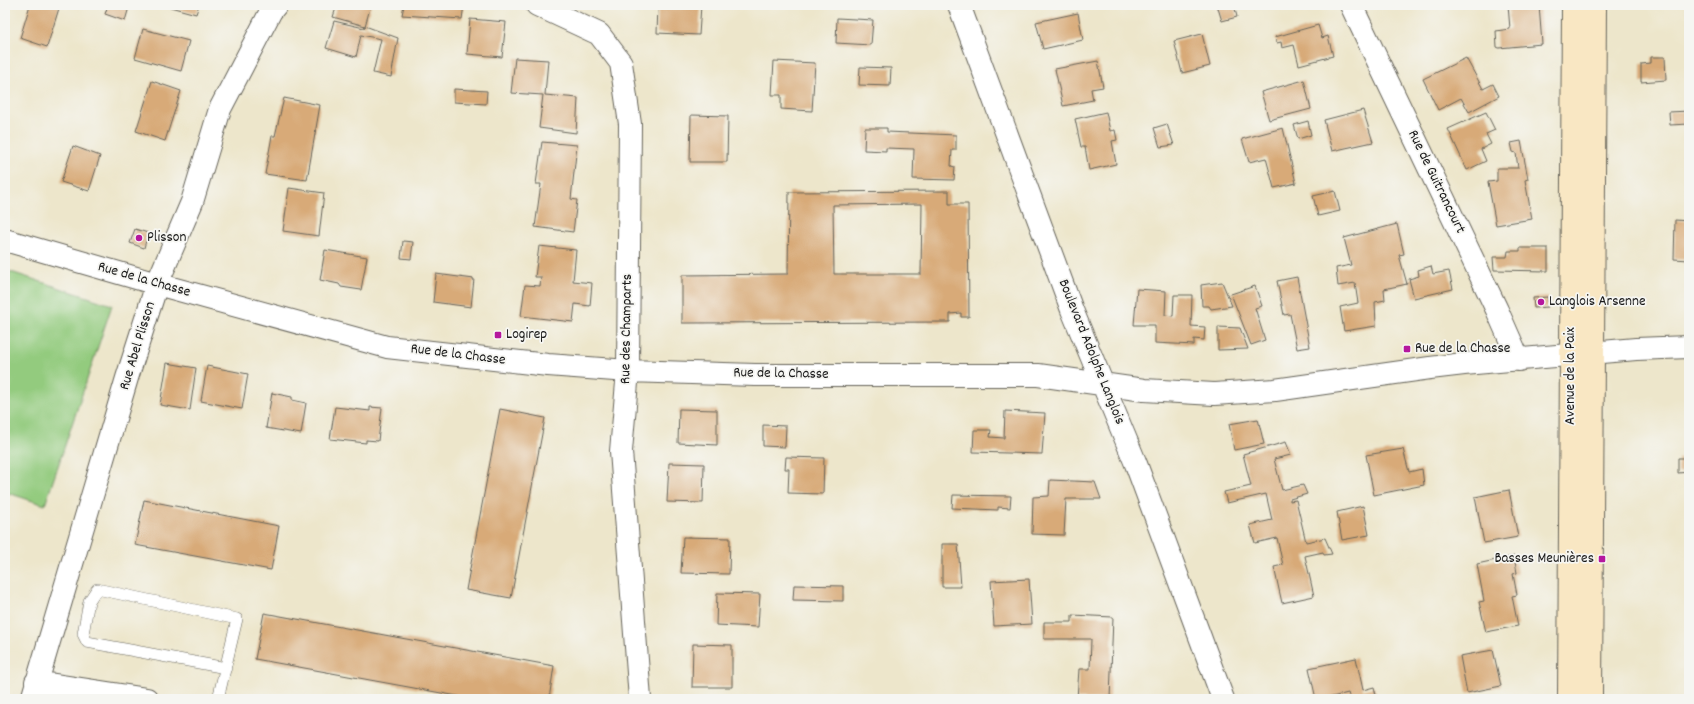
<svg xmlns="http://www.w3.org/2000/svg" width="1694" height="704" viewBox="0 0 1694 704" font-family="Dekko,sans-serif">
<style>
.green{fill:#93cb7e;stroke:#58744d}
.building{fill:#d8aa78;fill-rule:evenodd}
.lines{fill:none;stroke-linecap:round;stroke-linejoin:round}
.lane-casing{stroke:#656359;stroke-width:12}
.street-casing{stroke:#656359;stroke-width:24}
.secondary-casing{stroke:#656359;stroke-width:24}
.lane{stroke:#fff;stroke-width:11}
.street{stroke:#fff;stroke-width:22}
.secondary{stroke:#f9e7c3;stroke-width:22}
.poi-dot{fill:#b5179e;stroke:#f6f6f2;stroke-width:1.5}
.labels{text-anchor:middle;dominant-baseline:central;stroke-width:3.5;stroke-linejoin:round;paint-order:stroke}
.street-label{font-size:15px;fill:#1c1c1c;stroke:#f6f6f2}
.poi-label{font-size:15px;fill:#1c1c1c;stroke:#f6f6f2;text-anchor:start}
</style>
<rect width="100%" height="100%" fill="#f6f6f2"/>
<filter id="ink" filterUnits="userSpaceOnUse"><feTurbulence type="fractalNoise" baseFrequency=".025" numOctaves="2"/><feDisplacementMap in="SourceGraphic" scale="8" xChannelSelector="R" yChannelSelector="G"/><feConvolveMatrix kernelMatrix="1 2 1 2 8 2 1 2 1" color-interpolation-filters="sRGB"/></filter>
<filter id="wash" filterUnits="userSpaceOnUse"><feTurbulence type="fractalNoise" baseFrequency=".012" numOctaves="4" result="noise"/><feDisplacementMap in="SourceGraphic" scale="16" xChannelSelector="R" yChannelSelector="G"/><feGaussianBlur stdDeviation="0.9" result="paint"/><feColorMatrix in="noise" values="0 0 0 0 0 0 0 0 0 0 0 0 0 0 0 0 0 1.4 0 .05"/><feComposite in="paint" operator="in"/></filter>
<g filter="url(#wash)">
<rect width="100%" height="100%" fill="#ede6cb"/>
<!-- green -->
<path class="green" d="M 5,270 L 112,305 L 45,505 L 5,492 Z"/>
<g id="blocks">
<!-- building -->
<path class="building" d="M 30,5 L 60,5 L 47,47 L 20,38 Z
M 108,5 L 123,5 L 129,7 L 125,21 L 105,14 Z
M 163,5 L 199,5 L 196,14 Z
M 337,5 L 371,5 L 365,26 L 333,17 Z
M 404,5 L 464,5 L 462,19 L 402,15 Z
M 658,5 L 701,5 L 699,35 L 657,33 Z
M 1217,5 L 1234,5 L 1237,17 L 1222,21 Z
M 1508,5 L 1539,5 L 1542,44 L 1499,48 L 1497,47 L 1496,31 L 1510,29 Z
M 1078,13 L 1083,40 L 1043,49 L 1036,22 Z
M 837,18 L 873,20 L 871,45 L 836,43 Z
M 470,19 L 506,22 L 502,57 L 467,54 Z
M 334,21 L 364,28 L 365,26 L 398,38 L 391,77 L 373,73 L 381,39 L 361,35 L 356,57 L 326,48 Z
M 1318,25 L 1322,38 L 1328,36 L 1333,56 L 1299,65 L 1294,45 L 1282,48 L 1281,42 L 1277,43 L 1275,37 Z
M 143,29 L 189,41 L 181,71 L 135,58 Z
M 1202,34 L 1210,66 L 1182,73 L 1174,41 Z
M 1651,57 L 1665,57 L 1666,80 L 1641,82 L 1641,64 L 1651,63 Z
M 515,58 L 548,60 L 545,95 L 578,98 L 576,133 L 539,128 L 543,95 L 511,93 Z
M 1466,58 L 1483,89 L 1493,84 L 1499,96 L 1469,112 L 1461,98 L 1438,110 L 1423,79 Z
M 774,61 L 815,63 L 812,111 L 781,109 L 781,95 L 772,95 Z
M 1098,61 L 1103,87 L 1091,89 L 1093,100 L 1063,106 L 1055,69 Z
M 860,67 L 891,68 L 890,86 L 859,85 Z
M 1304,80 L 1311,109 L 1269,120 L 1261,92 Z
M 152,81 L 181,91 L 165,141 L 136,131 Z
M 454,89 L 487,91 L 486,104 L 454,102 Z
M 284,98 L 320,105 L 307,180 L 265,174 L 272,136 L 275,136 Z
M 1363,110 L 1373,142 L 1332,151 L 1324,120 Z
M 1689,111 L 1689,124 L 1670,125 L 1669,112 Z
M 1106,112 L 1110,131 L 1115,130 L 1117,140 L 1112,141 L 1116,164 L 1089,170 L 1085,147 L 1081,147 L 1075,119 Z
M 1486,112 L 1495,130 L 1486,134 L 1491,144 L 1481,149 L 1486,161 L 1467,170 L 1448,129 Z
M 691,115 L 728,116 L 727,162 L 690,162 Z
M 1308,121 L 1311,135 L 1298,139 L 1294,125 Z
M 1167,124 L 1174,145 L 1160,147 L 1154,128 Z
M 865,128 L 887,128 L 887,132 L 956,135 L 956,150 L 952,150 L 951,166 L 955,167 L 954,180 L 913,179 L 914,149 L 886,148 L 886,151 L 864,150 Z
M 1283,128 L 1296,183 L 1274,188 L 1266,158 L 1249,162 L 1242,139 Z
M 1521,141 L 1528,179 L 1525,180 L 1532,219 L 1496,225 L 1488,182 L 1497,181 L 1497,168 L 1518,168 L 1516,153 L 1513,152 L 1511,143 Z
M 542,142 L 577,145 L 571,199 L 577,200 L 573,232 L 535,227 L 541,184 L 536,184 Z
M 73,146 L 100,156 L 89,191 L 61,182 Z
M 289,188 L 324,193 L 319,236 L 283,231 Z
M 949,191 L 949,204 L 968,204 L 969,317 L 961,317 L 961,313 L 950,314 L 950,322 L 682,323 L 682,275 L 788,274 L 789,192 ZM 922,204 L 921,274 L 834,274 L 833,205 Z
M 1335,191 L 1340,211 L 1318,216 L 1313,196 Z
M 1675,220 L 1689,221 L 1689,260 L 1674,259 Z
M 1397,224 L 1404,254 L 1399,255 L 1407,284 L 1384,289 L 1385,300 L 1375,302 L 1376,326 L 1344,331 L 1340,307 L 1358,303 L 1355,283 L 1338,286 L 1336,268 L 1351,265 L 1344,238 Z
M 135,229 L 148,233 L 144,248 L 130,243 Z
M 403,241 L 413,242 L 411,259 L 401,258 Z
M 539,246 L 576,250 L 573,281 L 592,283 L 590,306 L 575,304 L 573,322 L 521,316 L 525,285 L 540,286 L 541,277 L 535,277 Z
M 1520,248 L 1548,248 L 1548,271 L 1494,270 L 1493,257 L 1507,257 L 1508,251 L 1520,251 Z
M 325,250 L 367,257 L 361,290 L 341,287 L 339,284 L 320,280 Z
M 1431,266 L 1433,274 L 1449,271 L 1453,289 L 1414,298 L 1409,279 L 1419,276 L 1418,270 Z
M 436,274 L 474,279 L 471,307 L 433,302 Z
M 1297,277 L 1310,347 L 1297,349 L 1290,314 L 1284,315 L 1277,281 Z
M 1222,282 L 1232,306 L 1211,309 L 1209,306 L 1202,306 L 1201,285 Z
M 1255,286 L 1262,306 L 1255,308 L 1265,340 L 1251,345 L 1231,294 Z
M 1137,289 L 1166,291 L 1165,315 L 1173,316 L 1174,295 L 1192,295 L 1191,326 L 1205,327 L 1204,340 L 1194,339 L 1194,345 L 1155,343 L 1155,325 L 1134,325 Z
M 1548,297 L 1548,307 L 1534,308 L 1533,298 Z
M 1218,327 L 1240,328 L 1248,349 L 1218,350 Z
M 167,363 L 196,368 L 190,410 L 160,405 Z
M 207,366 L 248,374 L 242,409 L 201,401 Z
M 272,393 L 292,397 L 292,400 L 306,403 L 301,434 L 266,428 Z
M 335,407 L 370,411 L 370,407 L 382,408 L 378,441 L 366,440 L 366,443 L 330,439 Z
M 500,409 L 545,418 L 511,598 L 466,590 Z
M 679,409 L 717,410 L 717,445 L 678,443 Z
M 1005,411 L 1045,413 L 1042,454 L 973,452 L 974,430 L 991,430 L 990,437 L 1004,438 Z
M 1258,419 L 1264,444 L 1234,450 L 1229,424 Z
M 763,425 L 786,426 L 785,447 L 763,446 Z
M 1286,442 L 1291,455 L 1274,459 L 1282,490 L 1303,485 L 1307,494 L 1290,499 L 1290,501 L 1296,500 L 1306,542 L 1325,538 L 1332,554 L 1324,555 L 1323,552 L 1305,556 L 1314,596 L 1282,603 L 1274,567 L 1283,565 L 1277,538 L 1255,543 L 1250,525 L 1272,520 L 1266,494 L 1227,503 L 1224,492 L 1251,486 L 1243,454 Z
M 1403,449 L 1409,472 L 1422,469 L 1424,485 L 1374,495 L 1366,455 Z
M 786,457 L 824,458 L 823,494 L 788,493 L 789,469 L 785,469 Z
M 1678,458 L 1689,458 L 1689,472 L 1678,473 Z
M 669,463 L 704,464 L 703,503 L 667,502 Z
M 1050,480 L 1095,482 L 1101,499 L 1066,499 L 1064,535 L 1032,534 L 1033,497 L 1049,496 Z
M 1509,490 L 1518,537 L 1484,543 L 1475,497 Z
M 953,495 L 1011,496 L 1010,508 L 998,507 L 998,510 L 952,508 Z
M 144,500 L 279,526 L 271,570 L 135,545 Z
M 1363,506 L 1369,535 L 1342,540 L 1337,512 Z
M 683,537 L 730,538 L 729,574 L 681,573 Z
M 942,544 L 958,544 L 961,587 L 942,587 Z
M 1514,556 L 1517,573 L 1513,574 L 1517,595 L 1512,596 L 1518,626 L 1486,632 L 1479,602 L 1484,601 L 1477,564 Z
M 1029,579 L 1032,624 L 994,626 L 991,581 Z
M 794,585 L 843,586 L 843,601 L 793,600 Z
M 717,593 L 760,594 L 758,627 L 716,625 Z
M 264,613 L 554,666 L 549,699 L 474,699 L 255,659 Z
M 1072,615 L 1113,617 L 1110,699 L 1077,699 L 1079,669 L 1090,669 L 1091,639 L 1044,639 L 1044,622 L 1072,622 Z
M 693,644 L 732,645 L 732,687 L 692,687 Z
M 1493,650 L 1501,686 L 1467,693 L 1460,656 Z
M 1356,658 L 1363,690 L 1374,687 L 1377,699 L 1350,699 L 1348,693 L 1324,699 L 1316,699 L 1309,668 Z
M 822,697 L 855,697 L 855,699 L 822,699 Z"/>
</g>
</g>
<g filter="url(#ink)">
<use href="#blocks" fill-opacity="0" stroke="#656359" stroke-width="1"/>
<g class="lines">
<defs>
<path id="lane" d="M 218,699 L 237,619 L 97,589 L 89,601 L 83,634 L 87,642 L 226,668"/>
<path id="street" d="M 537,5 L 599,34 L 621,63 L 630,124 L 628,371 L 621,451 L 640,699
M 959,5 L 1072,310 L 1136,464 L 1223,699
M 1351,5 L 1497,310 L 1519,360
M 5,240 L 157,284 L 387,347 L 548,365 L 628,371 L 755,375 L 1038,375 L 1144,390 L 1214,394 L 1275,390 L 1430,368 L 1464,364 L 1636,349 L 1689,347
M 36,682 L 147,699
M 32,699 L 127,378 L 157,284 L 192,202 L 220,109 L 271,11 L 276,5"/>
<path id="secondary" d="M 1569,699 L 1573,5
M 1591,699 L 1595,5"/>
</defs>
<!-- lane casing -->
<use href="#lane" class="lane-casing"/>
<!-- street casing -->
<use href="#street" class="street-casing"/>
<!-- secondary casing -->
<use href="#secondary" class="secondary-casing"/>
<!-- lane -->
<use href="#lane" class="lane"/>
<!-- street -->
<use href="#street" class="street"/>
<!-- secondary -->
<use href="#secondary" class="secondary"/>
</g>
</g>
<!-- markers -->
<g class="poi-dot">
<circle cx="139" cy="238" r="4"/>
<circle cx="1541" cy="302" r="4"/>
<rect x="494" y="331" width="8" height="8" rx="2"/>
<rect x="1403" y="345" width="8" height="8" rx="2"/>
<rect x="1598" y="555" width="8" height="8" rx="2"/>
</g>
<g class="labels">
<!-- street labels -->
<g class="street-label">
<text transform="translate(1436 182) rotate(64)">Rue de Guitrancourt</text>
<text transform="translate(144 280) rotate(16)">Rue de la Chasse</text>
<text transform="translate(627 329) rotate(-89)">Rue des Champarts</text>
<text transform="translate(138 346) rotate(-73)">Rue Abel Plisson</text>
<text transform="translate(1091 352) rotate(68)">Boulevard Adolphe Langlois</text>
<text transform="translate(458 355) rotate(7)">Rue de la Chasse</text>
<text transform="translate(781 374) rotate(1)">Rue de la Chasse</text>
<text transform="translate(1571 376) rotate(-90)">Avenue de la Paix</text>
</g>
<!-- poi labels -->
<g class="poi-label">
<text x="147" y="238">Plisson</text>
<text x="1549" y="302">Langlois Arsenne</text>
<text x="506" y="335">Logirep</text>
<text x="1415" y="349">Rue de la Chasse</text>
<text x="1594" y="559" text-anchor="end">Basses Meunières</text>
</g>
</g>
<!-- margin -->
<rect width="1694" height="704" fill="none" stroke="#f6f6f2" stroke-width="20"/>
</svg>
